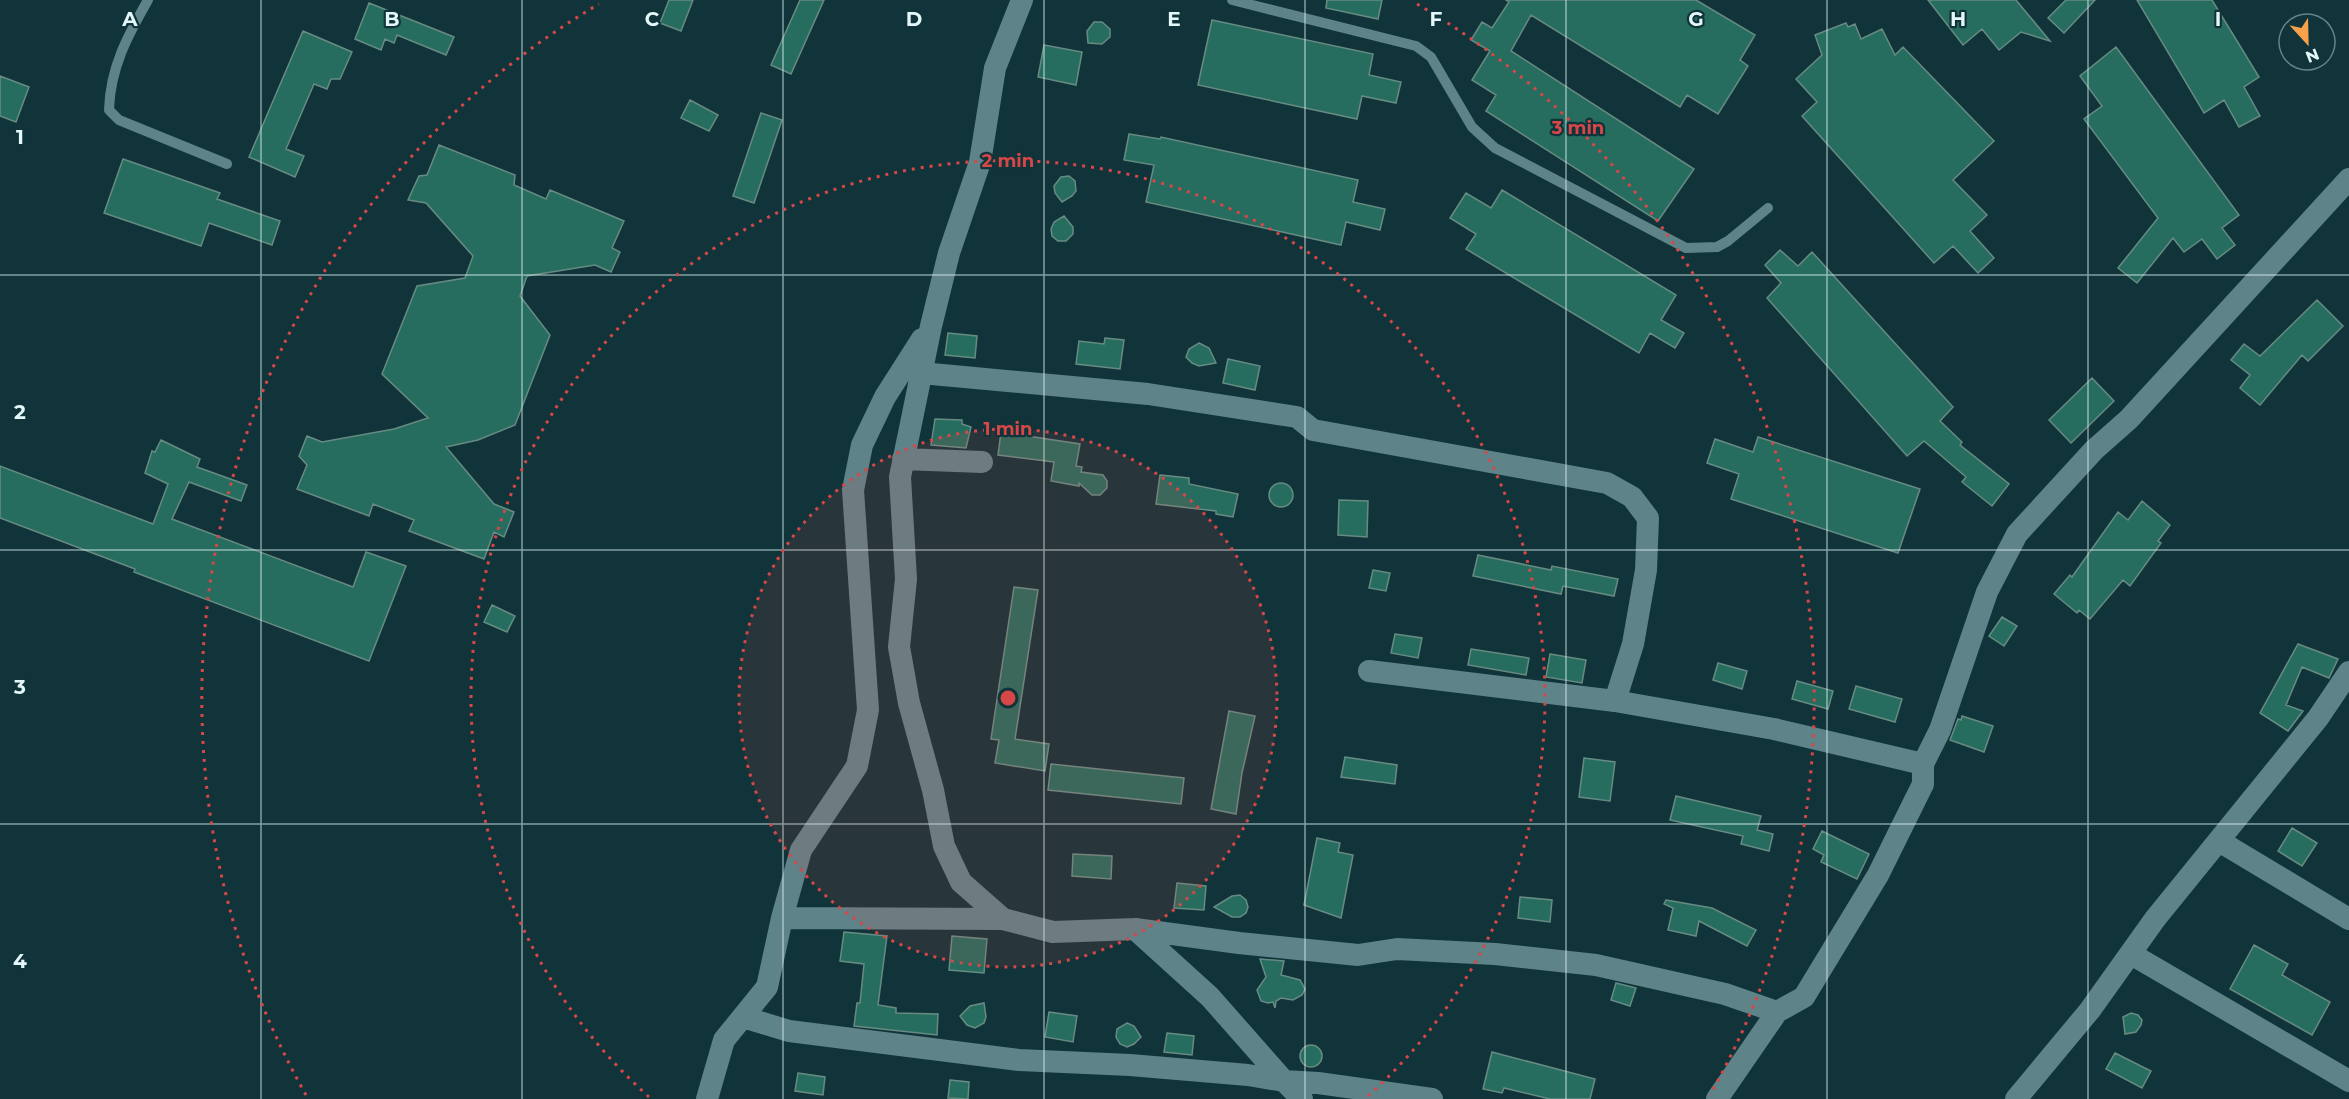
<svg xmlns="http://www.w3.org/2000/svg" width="2349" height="1099" viewBox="0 0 2349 1099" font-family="Montserrat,sans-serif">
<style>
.building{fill:#276d5f;stroke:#678b82;stroke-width:1.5}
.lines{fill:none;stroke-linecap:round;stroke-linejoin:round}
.lane{stroke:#5e8388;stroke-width:10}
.street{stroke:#5e8388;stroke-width:22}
.grid{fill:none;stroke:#e4f7fa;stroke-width:1.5;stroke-opacity:0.55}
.ring{fill:none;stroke:#d84748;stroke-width:3;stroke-dasharray:3 6}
.grid-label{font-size:20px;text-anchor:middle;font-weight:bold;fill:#e4f7fa;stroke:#103439;stroke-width:4.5;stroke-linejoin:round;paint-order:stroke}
.centre{fill:#d84748;stroke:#103439;stroke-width:3}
.ring-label{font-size:18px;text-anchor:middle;font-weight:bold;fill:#d84748;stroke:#103439;stroke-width:4.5;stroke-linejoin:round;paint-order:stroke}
</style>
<rect width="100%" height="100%" fill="#103439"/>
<!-- building -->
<path class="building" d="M 669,0 L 693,0 L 681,31 L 660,23 Z
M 800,0 L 824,0 L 791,74 L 771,65 Z
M 1327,0 L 1382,0 L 1378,19 L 1326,8 Z
M 1506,0 L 1696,0 L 1755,35 L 1740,60 L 1748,66 L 1718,114 L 1687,95 L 1680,107 L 1531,15 L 1511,51 L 1694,169 L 1658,221 L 1486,111 L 1496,95 L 1472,80 L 1490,51 L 1471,40 L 1482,22 L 1492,28 L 1509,2 Z
M 1928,0 L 2016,0 L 2050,41 L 2021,32 L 1999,50 L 1982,29 L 1963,45 Z
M 2066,0 L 2095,0 L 2064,33 L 2048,18 Z
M 2137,0 L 2212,0 L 2259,77 L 2244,87 L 2260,116 L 2239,127 L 2224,100 L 2204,113 Z
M 369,3 L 454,37 L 446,55 L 397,35 L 394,43 L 385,39 L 381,50 L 355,39 Z
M 1212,20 L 1373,54 L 1369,75 L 1401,82 L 1396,103 L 1362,96 L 1357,119 L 1198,85 Z
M 1094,22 L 1102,22 L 1110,29 L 1110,37 L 1102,44 L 1088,43 L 1087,31 Z
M 1846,23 L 1848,27 L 1855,24 L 1861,39 L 1882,29 L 1895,55 L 1903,47 L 1994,141 L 1953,180 L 1987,215 L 1970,231 L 1994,258 L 1978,273 L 1953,246 L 1934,263 L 1802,116 L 1817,102 L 1796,79 L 1822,55 L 1815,35 Z
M 303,31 L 352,52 L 340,79 L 331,79 L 327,89 L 314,84 L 286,149 L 304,156 L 295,177 L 249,157 Z
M 1044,45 L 1082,52 L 1076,85 L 1038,77 Z
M 2116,47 L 2239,215 L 2222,228 L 2235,245 L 2217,259 L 2202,239 L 2184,252 L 2173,238 L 2137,283 L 2118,268 L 2158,218 L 2084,119 L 2102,106 L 2080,76 Z
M 0,76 L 29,87 L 16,122 L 0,116 Z
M 690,100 L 718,115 L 709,131 L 681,118 Z
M 761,113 L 782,120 L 754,203 L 733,196 Z
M 1129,134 L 1160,139 L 1161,137 L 1358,180 L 1353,202 L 1385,209 L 1380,230 L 1346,222 L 1341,245 L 1146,202 L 1154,165 L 1124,160 Z
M 439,145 L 515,175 L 514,185 L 546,199 L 550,190 L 624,221 L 612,248 L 620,252 L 611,272 L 595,265 L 527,276 L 520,296 L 550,335 L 515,425 L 478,440 L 446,447 L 494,504 L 514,512 L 504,537 L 494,532 L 484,559 L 409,531 L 414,520 L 373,504 L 369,516 L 297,489 L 307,465 L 299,456 L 307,436 L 322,442 L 394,429 L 428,418 L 382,374 L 417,286 L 465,278 L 473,256 L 426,203 L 408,200 L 419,176 L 427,175 Z
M 123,159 L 220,193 L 217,199 L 280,221 L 272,245 L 209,223 L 201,246 L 104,213 Z
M 1069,176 L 1075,181 L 1076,191 L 1072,196 L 1062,202 L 1055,193 L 1054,186 L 1061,177 Z
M 1502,190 L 1676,295 L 1661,320 L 1684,333 L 1675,348 L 1650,333 L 1639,353 L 1466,249 L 1476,234 L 1450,218 L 1466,193 L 1491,208 Z
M 1064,216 L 1073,227 L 1073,234 L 1066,241 L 1058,241 L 1052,236 L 1051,229 L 1054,222 Z
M 1780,250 L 1798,266 L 1812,252 L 1953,407 L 1940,421 L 1962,442 L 1960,445 L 2009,484 L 1992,506 L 1962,482 L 1966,477 L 1924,441 L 1907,456 L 1767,298 L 1781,283 L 1765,265 Z
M 2317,300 L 2343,326 L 2308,361 L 2302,355 L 2260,405 L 2240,388 L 2250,375 L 2231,360 L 2244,344 L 2260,356 Z
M 948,333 L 977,336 L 975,358 L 945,355 Z
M 1105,338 L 1124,340 L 1120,369 L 1076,364 L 1079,341 L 1104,344 Z
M 1199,343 L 1209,348 L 1216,363 L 1199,366 L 1192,363 L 1186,357 L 1189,349 Z
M 1228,359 L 1260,366 L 1255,390 L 1223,383 Z
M 2092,378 L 2114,401 L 2071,443 L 2049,420 Z
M 935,419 L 962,420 L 962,424 L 971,427 L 966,448 L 931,445 Z
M 1001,432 L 1080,444 L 1076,466 L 1082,467 L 1081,472 L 1103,475 L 1107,481 L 1107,488 L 1100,495 L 1092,495 L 1079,483 L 1079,486 L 1051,481 L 1054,462 L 998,455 Z
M 1758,437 L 1920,489 L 1898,553 L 1731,499 L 1739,474 L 1707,463 L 1715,439 L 1753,452 Z
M 161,440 L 200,459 L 197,467 L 247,485 L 241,501 L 189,482 L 172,519 L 353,587 L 366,552 L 406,566 L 369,661 L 134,572 L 135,569 L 0,518 L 0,466 L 153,524 L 168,484 L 145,473 L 152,451 L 155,452 Z
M 1160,475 L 1189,478 L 1189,484 L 1238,494 L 1233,517 L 1216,514 L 1216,511 L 1156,504 Z
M1269 495a12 12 0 1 1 24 0a12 12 0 1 1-24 0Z
M 1339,500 L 1368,501 L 1367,537 L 1338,535 Z
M 2142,501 L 2170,525 L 2158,541 L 2161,543 L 2130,586 L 2123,580 L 2090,619 L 2079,610 L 2077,613 L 2054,594 L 2070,575 L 2072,577 L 2118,512 L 2128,520 Z
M 1478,555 L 1551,570 L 1552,566 L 1618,579 L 1614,596 L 1563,586 L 1561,594 L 1473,576 Z
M 1373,570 L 1390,573 L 1386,591 L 1369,588 Z
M 1014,587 L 1038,590 L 1015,739 L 1049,744 L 1045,771 L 995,763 L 999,740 L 991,739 Z
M 492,605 L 515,616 L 507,632 L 484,622 Z
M 2002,617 L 2017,626 L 2004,646 L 1989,636 Z
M 1395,634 L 1422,638 L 1418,658 L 1391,653 Z
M 2298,644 L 2338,659 L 2329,678 L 2302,667 L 2286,705 L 2303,711 L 2288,731 L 2260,713 Z
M 1471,649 L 1529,658 L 1526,675 L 1468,665 Z
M 1550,654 L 1586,660 L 1582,683 L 1546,677 Z
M 1718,663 L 1747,671 L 1742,689 L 1713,680 Z
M 1797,681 L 1833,691 L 1828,709 L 1792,699 Z
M 1856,686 L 1902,699 L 1895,722 L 1849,709 Z
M 1229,711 L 1255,716 L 1242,773 L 1236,814 L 1211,809 Z
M 1962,716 L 1993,726 L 1984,752 L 1950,740 L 1958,719 L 1961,720 Z
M 1345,757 L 1397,765 L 1395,784 L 1341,777 Z
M 1584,758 L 1615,762 L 1610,801 L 1579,797 Z
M 1051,764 L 1184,778 L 1181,804 L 1048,790 Z
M 1676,796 L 1761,816 L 1757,830 L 1773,834 L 1769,851 L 1741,844 L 1743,836 L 1670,820 Z
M 2292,828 L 2317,843 L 2302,866 L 2278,851 Z
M 1822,831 L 1869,854 L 1857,879 L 1821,862 L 1824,855 L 1813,849 Z
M 1317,838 L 1340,843 L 1338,852 L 1353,855 L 1341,918 L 1304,905 Z
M 1073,854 L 1112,856 L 1111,879 L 1072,876 Z
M 1177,883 L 1206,886 L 1204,910 L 1174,908 Z
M 1240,895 L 1246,900 L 1248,907 L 1246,913 L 1240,917 L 1232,917 L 1214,907 L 1232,896 Z
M 1520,897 L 1552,900 L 1550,922 L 1518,918 Z
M 1666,900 L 1712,908 L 1756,930 L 1747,946 L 1699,921 L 1696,936 L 1668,930 L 1673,908 L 1664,904 Z
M 844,932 L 887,936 L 878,1005 L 896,1008 L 896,1013 L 938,1014 L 937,1035 L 854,1026 L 857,1003 L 860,1003 L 864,964 L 840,961 Z
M 952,936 L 987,939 L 984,973 L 949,970 Z
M 2254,945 L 2288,964 L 2282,975 L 2330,1002 L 2312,1035 L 2230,989 Z
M 1260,959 L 1284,961 L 1281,975 L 1300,980 L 1305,989 L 1302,995 L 1293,1000 L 1281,998 L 1276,1001 L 1275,1008 L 1273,1002 L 1268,1003 L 1261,1001 L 1257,990 L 1266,977 Z
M 1616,983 L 1636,988 L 1630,1006 L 1611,1000 Z
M 984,1003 L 986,1017 L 984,1023 L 975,1028 L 967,1025 L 960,1016 L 970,1006 Z
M 1049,1012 L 1077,1016 L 1073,1042 L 1045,1037 Z
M 2131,1013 L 2138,1015 L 2142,1020 L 2141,1025 L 2136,1032 L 2125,1034 L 2123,1017 Z
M 1127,1023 L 1134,1026 L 1141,1037 L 1134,1044 L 1127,1047 L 1120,1044 L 1116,1037 L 1117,1029 Z
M 1167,1033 L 1194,1036 L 1192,1055 L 1164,1052 Z
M1300 1056a11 11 0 1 1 22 0a11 11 0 1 1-22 0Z
M 1492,1052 L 1595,1079 L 1590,1099 L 1550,1099 L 1504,1088 L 1502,1093 L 1483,1089 Z
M 2115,1053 L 2151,1071 L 2142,1088 L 2106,1069 Z
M 798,1073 L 825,1077 L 823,1095 L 795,1091 Z
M 950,1080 L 969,1082 L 968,1099 L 948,1098 Z"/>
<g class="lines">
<!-- lane -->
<path class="lane" d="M 148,0 C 128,35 110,68 109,110 L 119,120 L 227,164
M 1232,0 L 1416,46 L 1431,57 L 1472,127 L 1495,148 L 1686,248 L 1717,247 L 1728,241 L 1768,208"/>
<!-- street -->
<path class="street" d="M 1022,0 L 995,68 L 980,162 L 949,253 L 931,326 L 900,477 L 906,579 L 899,647 L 909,703 L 933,790 L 944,846 L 961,882 L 1003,919 L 1053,932 L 1135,929 L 1239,943 L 1358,955 L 1397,949 L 1495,954 L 1596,965 L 1725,994 L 1777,1012
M 921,373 L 1148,394 L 1297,417 L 1313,430 L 1607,483 L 1632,497 L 1648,518 L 1646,570 L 1633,644 L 1615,701
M 903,459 L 982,462
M 1369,671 L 1615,701 L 1774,729 L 1923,764
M 2219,841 L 2349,919
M 782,918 L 1003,919
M 1135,929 L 1210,997 L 1284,1081 L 1318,1083 L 1432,1099
M 2131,954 L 2349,1081
M 743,1017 L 789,1031 L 1019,1060 L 1130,1065 L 1248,1075 L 1284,1081 L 1302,1099
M 707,1099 L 724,1040 L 767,987 L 782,918 L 801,850 L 857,766 L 868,710 L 853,490 L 862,445 L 885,397 L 922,339
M 1717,1099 L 1777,1012 L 1804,997 L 1878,875 L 1923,784 L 1923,764 L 1940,730 L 1987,592 L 2017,534 L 2094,450 L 2129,419 L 2349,179
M 2016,1099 L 2090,1010 L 2155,919 L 2318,718 L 2349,672"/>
</g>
<!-- grid -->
<path class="grid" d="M 261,0 L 261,1099M 522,0 L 522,1099M 783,0 L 783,1099M 1044,0 L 1044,1099M 1305,0 L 1305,1099M 1566,0 L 1566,1099M 1827,0 L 1827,1099M 2088,0 L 2088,1099M 0,275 L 2349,275M 0,550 L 2349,550M 0,824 L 2349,824"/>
<!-- distance rings -->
<circle cx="1008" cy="698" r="269" fill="#d84748" fill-opacity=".12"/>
<g class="ring">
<circle cx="1008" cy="698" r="269"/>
<path d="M649 1097A537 537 0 1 1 1367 1097"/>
<path d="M306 1095A806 806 0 0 1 599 4M1417 4A806 806 0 0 1 1710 1095"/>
</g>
<g class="grid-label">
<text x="130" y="26">A</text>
<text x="392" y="26">B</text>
<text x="652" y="26">C</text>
<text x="914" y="26">D</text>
<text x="1174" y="26">E</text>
<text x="1436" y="26">F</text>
<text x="1696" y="26">G</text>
<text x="1958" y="26">H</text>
<text x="2218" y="26">I</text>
<text x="20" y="144">1</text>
<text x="20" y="419">2</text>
<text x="20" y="694">3</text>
<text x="20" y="968">4</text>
</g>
<circle cx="1008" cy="698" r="9" class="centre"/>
<g class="ring-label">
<text x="1578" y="134">3 min</text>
<text x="1008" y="167">2 min</text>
<text x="1008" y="435">1 min</text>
</g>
<!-- north arrow -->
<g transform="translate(2307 42) rotate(158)"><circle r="28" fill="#103439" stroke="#658286" stroke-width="1.5"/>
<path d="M0-4.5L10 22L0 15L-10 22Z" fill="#f8a14a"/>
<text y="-9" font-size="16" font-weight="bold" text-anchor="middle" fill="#e4f7fa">N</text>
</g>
</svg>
